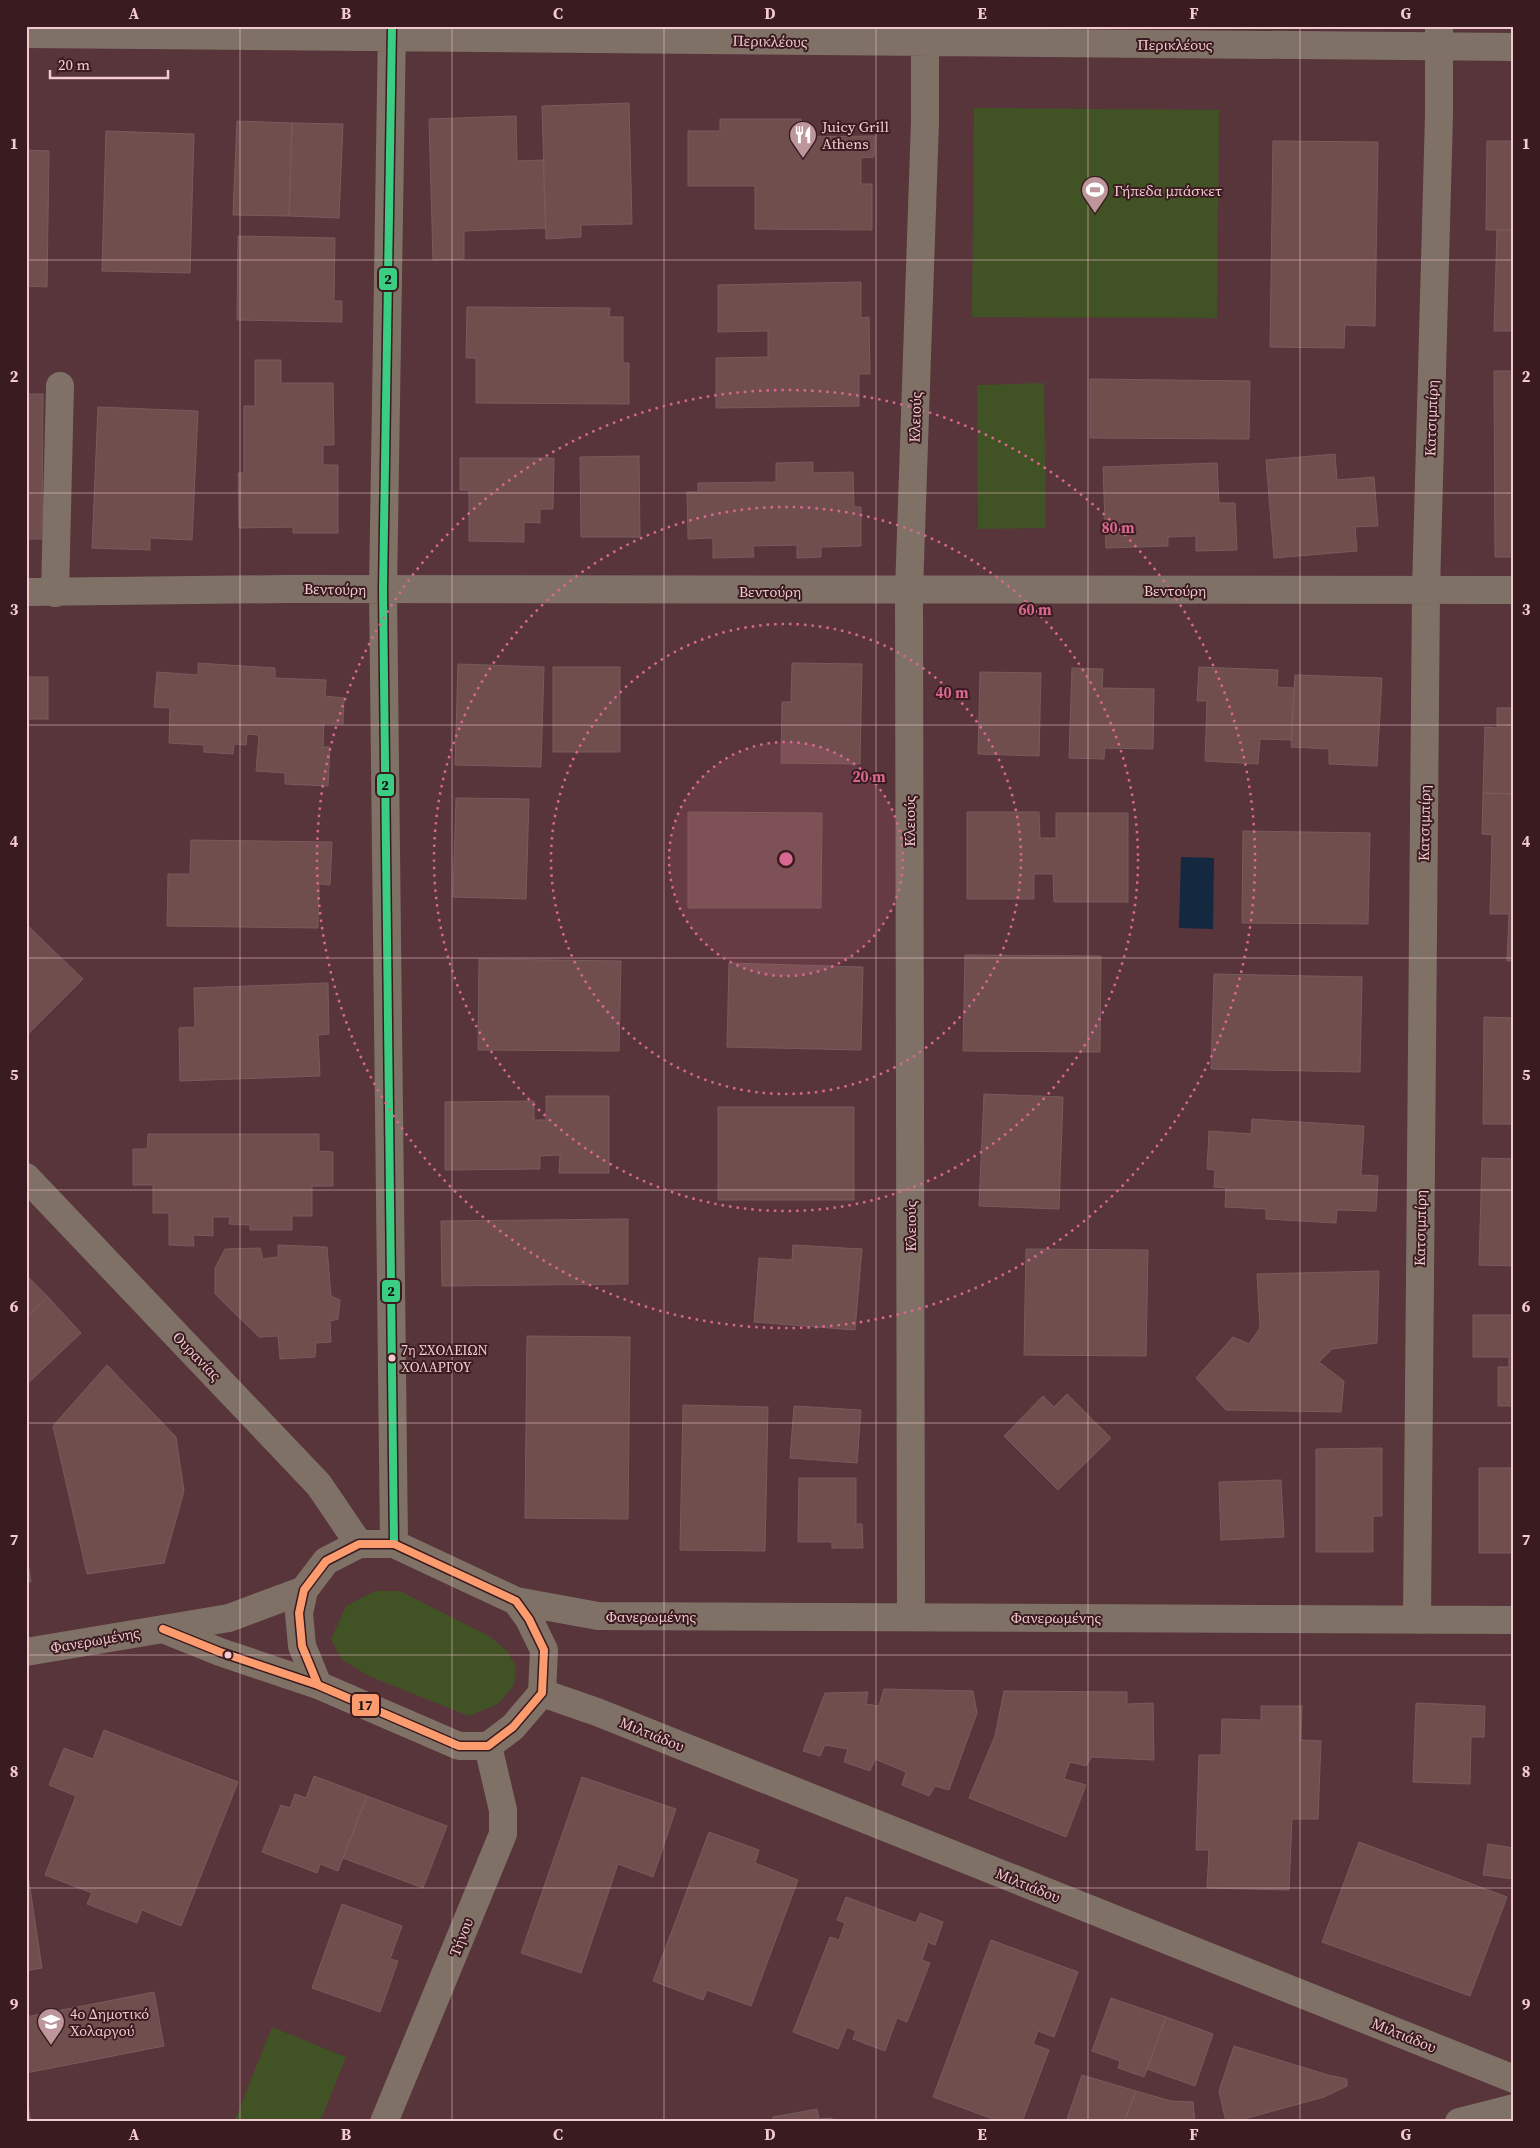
<svg xmlns="http://www.w3.org/2000/svg" width="1540" height="2148" viewBox="0 0 1540 2148" font-family="'Source Serif 4',serif">
<style>
.green{fill:#415224}
.water{fill:#142840}
.building{fill:#714e4e;stroke:#785b5c}
.lines{fill:none;stroke-linecap:round;stroke-linejoin:round}
.minor{stroke:#807167;stroke-width:28}
.bus-1-casing{stroke:#391b20;stroke-width:11}
.bus-2-casing{stroke:#391b20;stroke-width:11}
.bus-1{stroke:#3ace82;stroke-width:8}
.bus-2{stroke:#fc9b6d;stroke-width:8}
.grid{fill:none;stroke:#f3cacf;stroke-width:1;stroke-opacity:0.55}
.ring{fill:none;stroke:#d8688f;stroke-width:2.5;stroke-dasharray:2.5 5}
.bus-dot{fill:#f3cacf;stroke:#391b20;stroke-width:2}
.labels{text-anchor:middle;dominant-baseline:central;stroke-width:4;stroke-linejoin:round;paint-order:stroke}
.bus-label{font-size:14px;fill:#f3cacf;stroke:#391b20;text-anchor:start}
.street-label{font-size:15px;fill:#f3cacf;stroke:#391b20}
.poi-label{font-size:15px;fill:#f3cacf;stroke:#391b20;text-anchor:start}
.centre{fill:#d8688f;stroke:#391b20;stroke-width:2.5}
.ring-label{font-size:15px;text-anchor:middle;font-weight:bold;fill:#d8688f;stroke:#391b20;stroke-width:4;stroke-linejoin:round;paint-order:stroke}
.line-badge{stroke:#391b20;stroke-width:2}
.pale-badge-label{font-size:14px;text-anchor:middle;font-weight:bold;fill:#111}
.neatline{fill:none;stroke:#f3cacf;stroke-width:2}
.grid-label{font-size:16px;text-anchor:middle;font-weight:bold;fill:#f3cacf}
</style>
<rect width="100%" height="100%" fill="#57353b"/>
<!-- green -->
<path class="green" d="M 974,108 L 1219,110 L 1217,318 L 972,317 Z
M 1044,383 L 1046,528 L 978,529 L 977,385 Z
M 375,1591 L 400,1591 L 489,1636 L 507,1651 L 516,1667 L 514,1685 L 498,1704 L 469,1716 L 369,1676 L 341,1659 L 331,1639 L 346,1606 Z
M 272,2027 L 346,2057 L 320,2122 L 234,2122 Z"/>
<!-- water -->
<path class="water" d="M 1181,857 L 1214,858 L 1213,929 L 1179,928 Z"/>
<!-- building -->
<path class="building" d="M 629,103 L 632,224 L 581,225 L 581,237 L 546,239 L 542,106 Z
M 516,116 L 517,161 L 543,160 L 546,228 L 464,231 L 464,259 L 433,260 L 429,119 Z
M 720,119 L 801,119 L 801,137 L 875,136 L 874,157 L 861,158 L 861,184 L 872,184 L 872,230 L 755,229 L 755,186 L 688,186 L 688,131 L 720,131 Z
M 237,121 L 292,123 L 289,216 L 233,215 Z
M 292,123 L 343,124 L 339,218 L 289,216 Z
M 106,131 L 194,134 L 190,273 L 102,271 Z
M 1273,141 L 1378,142 L 1375,326 L 1345,325 L 1344,348 L 1270,347 Z
M 1487,141 L 1514,141 L 1514,230 L 1486,230 Z
M 26,150 L 49,151 L 47,287 L 26,286 Z
M 1497,230 L 1514,230 L 1514,331 L 1494,331 Z
M 238,236 L 335,238 L 334,301 L 342,301 L 342,322 L 237,320 Z
M 861,282 L 861,318 L 869,317 L 870,374 L 859,374 L 859,406 L 716,408 L 716,358 L 768,357 L 768,331 L 718,332 L 718,285 Z
M 467,307 L 610,308 L 609,317 L 623,317 L 623,363 L 629,363 L 629,404 L 476,403 L 476,358 L 466,358 Z
M 255,360 L 281,360 L 281,383 L 333,383 L 334,445 L 323,445 L 323,465 L 338,465 L 338,533 L 293,533 L 293,527 L 239,528 L 238,473 L 244,473 L 244,406 L 255,406 Z
M 1494,371 L 1514,371 L 1514,557 L 1495,557 Z
M 1090,379 L 1250,381 L 1249,439 L 1090,438 Z
M 26,394 L 43,394 L 42,539 L 26,539 Z
M 98,407 L 198,411 L 192,540 L 150,538 L 150,550 L 92,548 Z
M 1335,454 L 1337,480 L 1374,477 L 1378,526 L 1355,527 L 1357,551 L 1274,558 L 1266,460 Z
M 639,456 L 640,537 L 581,537 L 580,457 Z
M 460,458 L 554,458 L 553,509 L 540,509 L 540,523 L 524,522 L 524,542 L 469,541 L 469,490 L 460,490 Z
M 813,462 L 813,473 L 853,472 L 854,507 L 861,507 L 861,546 L 821,547 L 821,557 L 797,558 L 797,545 L 753,546 L 754,557 L 713,558 L 713,538 L 688,539 L 687,492 L 698,492 L 698,483 L 776,482 L 776,463 Z
M 1217,463 L 1219,503 L 1235,503 L 1237,550 L 1196,551 L 1196,536 L 1168,537 L 1168,546 L 1106,548 L 1103,467 Z
M 198,663 L 275,668 L 275,678 L 326,680 L 325,696 L 344,698 L 343,724 L 324,723 L 323,747 L 330,747 L 328,786 L 285,784 L 285,773 L 256,771 L 259,735 L 247,734 L 246,745 L 234,744 L 233,754 L 204,752 L 204,745 L 169,743 L 170,708 L 154,707 L 157,672 L 198,675 Z
M 792,663 L 862,664 L 860,764 L 781,763 L 782,702 L 791,702 Z
M 458,664 L 544,667 L 541,767 L 455,765 Z
M 553,667 L 620,667 L 620,752 L 553,752 Z
M 1199,667 L 1278,670 L 1277,687 L 1294,688 L 1291,740 L 1260,739 L 1258,764 L 1205,761 L 1207,701 L 1197,701 Z
M 1072,668 L 1103,669 L 1102,688 L 1154,689 L 1153,749 L 1105,748 L 1104,759 L 1069,758 Z
M 980,672 L 1041,673 L 1039,756 L 978,754 Z
M 1295,675 L 1382,678 L 1377,766 L 1329,764 L 1329,749 L 1291,747 Z
M 26,677 L 48,677 L 48,719 L 26,719 Z
M 1497,708 L 1514,708 L 1514,794 L 1483,793 L 1485,727 L 1497,728 Z
M 1483,793 L 1514,794 L 1514,961 L 1507,961 L 1509,914 L 1490,914 L 1492,835 L 1482,834 Z
M 456,798 L 529,799 L 526,899 L 453,897 Z
M 688,812 L 822,813 L 821,908 L 688,908 Z
M 967,812 L 1039,812 L 1040,838 L 1056,838 L 1056,813 L 1128,813 L 1128,902 L 1054,902 L 1053,874 L 1034,874 L 1034,899 L 967,899 Z
M 1243,831 L 1370,833 L 1368,924 L 1242,923 Z
M 191,840 L 332,842 L 330,885 L 319,884 L 318,928 L 167,926 L 168,874 L 190,874 Z
M 26,924 L 83,979 L 26,1036 Z
M 965,955 L 1101,956 L 1100,1052 L 963,1051 Z
M 479,959 L 621,961 L 619,1051 L 478,1050 Z
M 729,963 L 863,967 L 861,1050 L 727,1047 Z
M 1214,974 L 1362,977 L 1360,1072 L 1211,1069 Z
M 328,983 L 329,1034 L 318,1035 L 320,1076 L 180,1081 L 179,1028 L 195,1027 L 194,988 Z
M 1484,1017 L 1514,1018 L 1514,1124 L 1483,1124 Z
M 984,1094 L 1063,1097 L 1059,1209 L 979,1206 Z
M 546,1096 L 609,1096 L 609,1173 L 559,1173 L 560,1155 L 540,1156 L 540,1169 L 445,1170 L 445,1102 L 534,1101 L 534,1120 L 546,1120 Z
M 718,1107 L 854,1107 L 854,1200 L 718,1200 Z
M 1252,1119 L 1364,1126 L 1361,1175 L 1378,1176 L 1376,1211 L 1337,1210 L 1336,1223 L 1266,1219 L 1266,1209 L 1225,1207 L 1226,1188 L 1214,1187 L 1215,1170 L 1207,1169 L 1209,1131 L 1251,1134 Z
M 148,1134 L 319,1134 L 319,1151 L 333,1152 L 333,1186 L 312,1186 L 312,1216 L 292,1216 L 292,1230 L 250,1230 L 250,1225 L 229,1224 L 230,1217 L 213,1217 L 213,1236 L 193,1235 L 194,1246 L 169,1245 L 169,1213 L 153,1213 L 153,1185 L 133,1185 L 133,1149 L 147,1149 Z
M 1482,1158 L 1514,1159 L 1514,1266 L 1479,1265 Z
M 628,1219 L 628,1284 L 442,1286 L 441,1221 Z
M 278,1245 L 327,1247 L 331,1296 L 340,1300 L 338,1319 L 330,1321 L 331,1342 L 316,1343 L 315,1357 L 280,1359 L 278,1336 L 259,1337 L 215,1294 L 215,1268 L 225,1249 L 260,1248 L 263,1259 L 278,1257 Z
M 793,1245 L 862,1249 L 855,1330 L 754,1322 L 759,1258 L 792,1260 Z
M 1026,1249 L 1148,1250 L 1146,1356 L 1024,1355 Z
M 1379,1271 L 1377,1343 L 1332,1349 L 1319,1362 L 1344,1381 L 1341,1412 L 1226,1410 L 1196,1378 L 1233,1337 L 1249,1344 L 1260,1328 L 1257,1274 Z
M 26,1275 L 48,1297 L 26,1318 Z
M 48,1297 L 81,1333 L 26,1385 L 26,1318 Z
M 1473,1315 L 1514,1315 L 1514,1406 L 1498,1406 L 1498,1367 L 1509,1367 L 1509,1357 L 1473,1357 Z
M 527,1336 L 630,1337 L 628,1519 L 525,1518 Z
M 107,1365 L 176,1437 L 184,1491 L 164,1563 L 87,1574 L 53,1426 Z
M 1067,1394 L 1111,1438 L 1058,1490 L 1004,1436 L 1043,1396 L 1054,1407 Z
M 683,1405 L 768,1407 L 765,1551 L 680,1550 Z
M 794,1406 L 861,1410 L 857,1463 L 790,1458 Z
M 1382,1448 L 1382,1516 L 1373,1516 L 1373,1552 L 1316,1552 L 1316,1449 Z
M 1479,1468 L 1514,1468 L 1514,1553 L 1479,1553 Z
M 799,1478 L 856,1478 L 856,1524 L 862,1524 L 863,1548 L 832,1548 L 832,1542 L 798,1542 Z
M 1281,1480 L 1284,1537 L 1221,1540 L 1219,1482 Z
M 26,1549 L 31,1582 L 26,1582 Z
M 884,1689 L 973,1691 L 977,1713 L 949,1790 L 935,1786 L 929,1796 L 902,1785 L 906,1772 L 875,1759 L 870,1771 L 844,1762 L 848,1749 L 825,1745 L 820,1756 L 803,1751 L 825,1693 L 868,1692 L 866,1704 L 879,1706 Z
M 1004,1691 L 1127,1692 L 1127,1704 L 1153,1703 L 1154,1760 L 1092,1757 L 1086,1766 L 1070,1762 L 1064,1779 L 1086,1785 L 1066,1837 L 969,1798 L 995,1736 Z
M 1416,1703 L 1485,1706 L 1484,1737 L 1471,1737 L 1470,1784 L 1413,1782 Z
M 1261,1706 L 1302,1706 L 1301,1740 L 1321,1741 L 1318,1819 L 1292,1819 L 1289,1890 L 1207,1888 L 1209,1850 L 1196,1850 L 1199,1755 L 1221,1755 L 1222,1719 L 1261,1720 Z
M 104,1730 L 238,1782 L 181,1926 L 142,1910 L 137,1923 L 87,1904 L 92,1893 L 45,1875 L 76,1796 L 49,1785 L 64,1748 L 93,1759 Z
M 314,1776 L 367,1796 L 338,1871 L 320,1864 L 317,1873 L 262,1852 L 281,1805 L 290,1808 L 295,1794 L 306,1798 Z
M 582,1777 L 676,1809 L 653,1877 L 618,1864 L 581,1973 L 521,1953 Z
M 367,1796 L 447,1826 L 423,1888 L 343,1858 Z
M 709,1832 L 759,1850 L 755,1863 L 798,1880 L 751,2006 L 707,1990 L 703,2000 L 653,1981 Z
M 1359,1842 L 1507,1897 L 1470,1996 L 1322,1942 Z
M 1488,1844 L 1514,1848 L 1514,1879 L 1483,1875 Z
M 28,1875 L 42,1968 L 26,1971 L 26,1876 Z
M 846,1897 L 916,1923 L 920,1913 L 943,1922 L 935,1945 L 928,1942 L 922,1960 L 930,1963 L 907,2022 L 897,2018 L 885,2051 L 853,2039 L 856,2031 L 847,2027 L 838,2049 L 793,2032 L 830,1937 L 839,1940 L 845,1923 L 837,1920 Z
M 342,1904 L 402,1926 L 390,1959 L 398,1961 L 380,2012 L 312,1988 Z
M 991,1940 L 1078,1972 L 1054,2037 L 1038,2031 L 1033,2044 L 1049,2050 L 1022,2122 L 1001,2122 L 933,2097 Z
M 154,1992 L 164,2046 L 26,2073 L 26,2017 Z
M 1111,1998 L 1166,2017 L 1144,2077 L 1118,2068 L 1120,2061 L 1092,2051 Z
M 1166,2017 L 1213,2034 L 1195,2086 L 1147,2069 Z
M 1234,2046 L 1328,2075 L 1347,2079 L 1347,2086 L 1324,2097 L 1233,2122 L 1226,2122 L 1219,2091 Z
M 1082,2075 L 1136,2091 L 1124,2122 L 1066,2122 Z
M 1136,2091 L 1171,2101 L 1193,2102 L 1195,2122 L 1124,2122 Z
M 26,2095 L 31,2122 L 26,2122 Z
M 817,2109 L 819,2119 L 832,2118 L 832,2122 L 773,2122 L 773,2117 Z"/>
<g class="lines">
<!-- minor -->
<path class="minor" d="M 392,26 L 383,590 L 394,1544
M 26,34 L 1514,47
M 26,592 L 288,589 L 1514,590
M 55,593 L 60,386
M 26,1177 L 319,1485 L 359,1544
M 516,1601 L 598,1616 L 1514,1620
M 911,1617 L 909,591 L 925,121 L 925,26
M 1417,1620 L 1426,590 L 1439,115 L 1439,26
M 163,1629 L 220,1652 L 318,1685 L 459,1746 L 488,1746 L 513,1727 L 542,1693 L 544,1650 L 529,1619 L 516,1601 L 394,1544 L 359,1544 L 326,1561 L 304,1590 L 299,1613 L 302,1646 L 318,1685
M 26,1652 L 229,1618 L 304,1590
M 542,1693 L 597,1712 L 1514,2079
M 384,2122 L 503,1834 L 503,1810 L 488,1746
M 1459,2122 L 1514,2108"/>
<defs>
<path id="bus-1" d="M 392,26 L 383,590 L 394,1544"/>
<path id="bus-2" d="M 163,1629 L 220,1652 L 318,1685 L 459,1746 L 488,1746 L 513,1727 L 542,1693 L 544,1650 L 529,1619 L 516,1601 L 394,1544 L 359,1544 L 326,1561 L 304,1590 L 299,1613 L 302,1646 L 318,1685"/>
</defs>
<!-- bus-1 casing -->
<use href="#bus-1" class="bus-1-casing"/>
<!-- bus-2 casing -->
<use href="#bus-2" class="bus-2-casing"/>
<!-- bus-1 -->
<use href="#bus-1" class="bus-1"/>
<!-- bus-2 -->
<use href="#bus-2" class="bus-2"/>
</g>
<!-- grid -->
<path class="grid" d="M 240,26 L 240,2122M 452,26 L 452,2122M 664,26 L 664,2122M 876,26 L 876,2122M 1088,26 L 1088,2122M 1300,26 L 1300,2122M 26,260 L 1514,260M 26,493 L 1514,493M 26,725 L 1514,725M 26,958 L 1514,958M 26,1190 L 1514,1190M 26,1423 L 1514,1423M 26,1655 L 1514,1655M 26,1888 L 1514,1888"/>
<!-- distance rings -->
<circle cx="786" cy="859" r="117" fill="#d8688f" fill-opacity=".12"/>
<g class="ring">
<circle cx="786" cy="859" r="117"/>
<circle cx="786" cy="859" r="235"/>
<circle cx="786" cy="859" r="352"/>
<circle cx="786" cy="859" r="469"/>
</g>
<!-- icons -->
<defs>
<symbol id="restaurant-pin" viewBox="-11 -11 22 30"><path d="M0 17L-7.5 6A9.5 9.5 0 1 1 7.5 6Z" fill="#bc969b" stroke="#391b20"/><path d="M-5-6h1v4h1v-4h1v4h1v-4h1v5L-1.5 .5V6h-2V.5L-5-1ZM5-6V6H3V1.5H1.5Q1.5-4 5-6Z" fill="#fff"/></symbol>
<symbol id="stadium-pin" viewBox="-11 -11 22 30"><path d="M0 17L-7.5 6A9.5 9.5 0 1 1 7.5 6Z" fill="#bc969b" stroke="#391b20"/><path d="M0-5a6.5 5 0 1 0 0 10a6.5 5 0 1 0 0-10ZM-3.5-1.8h7v3.6h-7Z" fill="#fff"/></symbol>
<symbol id="school-pin" viewBox="-11 -11 22 30"><path d="M0 17L-7.5 6A9.5 9.5 0 1 1 7.5 6Z" fill="#bc969b" stroke="#391b20"/><path d="M0-5L7-2L0 1L-7-2ZM-4 1L0 2.5L4 1V4Q0 6-4 4Z" fill="#fff"/></symbol>
</defs>
<g fill-rule="evenodd">
<use href="#restaurant-pin" x="787" y="119" width="32" height="43"/>
<use href="#stadium-pin" x="1079" y="174" width="32" height="43"/>
<use href="#school-pin" x="35" y="2006" width="32" height="43"/>
</g>
<!-- markers -->
<g class="bus-dot">
<circle cx="392" cy="1358" r="4.5"/>
<circle cx="228" cy="1655" r="4.5"/>
</g>
<g class="labels">
<!-- bus labels -->
<g class="bus-label">
<text x="401" y="1350">7η ΣΧΟΛΕΙΩΝ<tspan x="401" dy="17">ΧΟΛΑΡΓΟΥ</tspan></text>
</g>
<!-- street labels -->
<g class="street-label">
<text transform="translate(770 41) rotate(1)">Περικλέους</text>
<text x="1175" y="44">Περικλέους</text>
<text transform="translate(915 417) rotate(-88)">Κλειούς</text>
<text transform="translate(1431 418) rotate(-88)">Κατσιμπίρη</text>
<text transform="translate(335 589) rotate(1)">Βεντούρη</text>
<text x="1175" y="590">Βεντούρη</text>
<text x="770" y="591">Βεντούρη</text>
<text transform="translate(909 821) rotate(-90)">Κλειούς</text>
<text transform="translate(1424 823) rotate(-89)">Κατσιμπίρη</text>
<text transform="translate(910 1226) rotate(-90)">Κλειούς</text>
<text transform="translate(1420 1228) rotate(-89)">Κατσιμπίρη</text>
<text transform="translate(197 1356) rotate(46)">Ουρανίας</text>
<text x="651" y="1616">Φανερωμένης</text>
<text x="1056" y="1617">Φανερωμένης</text>
<text transform="translate(95 1640) rotate(-10)">Φανερωμένης</text>
<text transform="translate(652 1734) rotate(22)">Μιλτιάδου</text>
<text transform="translate(1028 1885) rotate(22)">Μιλτιάδου</text>
<text transform="translate(461 1937) rotate(-68)">Τήνου</text>
<text transform="translate(1404 2035) rotate(22)">Μιλτιάδου</text>
</g>
<!-- poi labels -->
<g class="poi-label">
<text x="822" y="126">Juicy Grill<tspan x="822" dy="17">Athens</tspan></text>
<text x="1114" y="190">Γήπεδα μπάσκετ</text>
<text x="70" y="2013">4ο Δημοτικό<tspan x="70" dy="17">Χολαργού</tspan></text>
</g>
</g>
<circle cx="786" cy="859" r="8" class="centre"/>
<g class="ring-label">
<text x="1118" y="533">80 m</text>
<text x="1035" y="615">60 m</text>
<text x="952" y="698">40 m</text>
<text x="869" y="782">20 m</text>
</g>
<g class="line-badge">
<rect x="378" y="267" width="20" height="24" rx="5" fill="#3ace82"/>
<rect x="376" y="773" width="19" height="24" rx="5" fill="#3ace82"/>
<rect x="381" y="1279" width="20" height="24" rx="5" fill="#3ace82"/>
<rect x="351" y="1693" width="29" height="24" rx="5" fill="#fc9b6d"/>
</g>
<g class="pale-badge-label">
<text x="388" y="284">2</text>
<text x="385" y="790">2</text>
<text x="391" y="1296">2</text>
<text x="365" y="1710">17</text>
</g>
<!-- border -->
<rect width="1540" height="2148" fill="none" stroke="#391b20" stroke-width="55"/>
<!-- scale -->
<path d="M50 70v8h118v-8" fill="none" stroke="#f3cacf" stroke-width="2.5"/>
<text x="58" y="70" font-size="15" fill="#f3cacf" stroke="#391b20" stroke-width="4" paint-order="stroke">20 m</text>
<rect x="28" y="28" width="1484" height="2092" class="neatline"/>
<g class="grid-label">
<text x="134" y="19">A</text>
<text x="346" y="19">B</text>
<text x="558" y="19">C</text>
<text x="770" y="19">D</text>
<text x="982" y="19">E</text>
<text x="1194" y="19">F</text>
<text x="1406" y="19">G</text>
<text x="14" y="149">1</text>
<text x="1526" y="149">1</text>
<text x="14" y="382">2</text>
<text x="1526" y="382">2</text>
<text x="14" y="615">3</text>
<text x="1526" y="615">3</text>
<text x="14" y="847">4</text>
<text x="1526" y="847">4</text>
<text x="14" y="1080">5</text>
<text x="1526" y="1080">5</text>
<text x="14" y="1312">6</text>
<text x="1526" y="1312">6</text>
<text x="14" y="1545">7</text>
<text x="1526" y="1545">7</text>
<text x="14" y="1777">8</text>
<text x="1526" y="1777">8</text>
<text x="14" y="2010">9</text>
<text x="1526" y="2010">9</text>
<text x="134" y="2140">A</text>
<text x="346" y="2140">B</text>
<text x="558" y="2140">C</text>
<text x="770" y="2140">D</text>
<text x="982" y="2140">E</text>
<text x="1194" y="2140">F</text>
<text x="1406" y="2140">G</text>
</g>
</svg>
